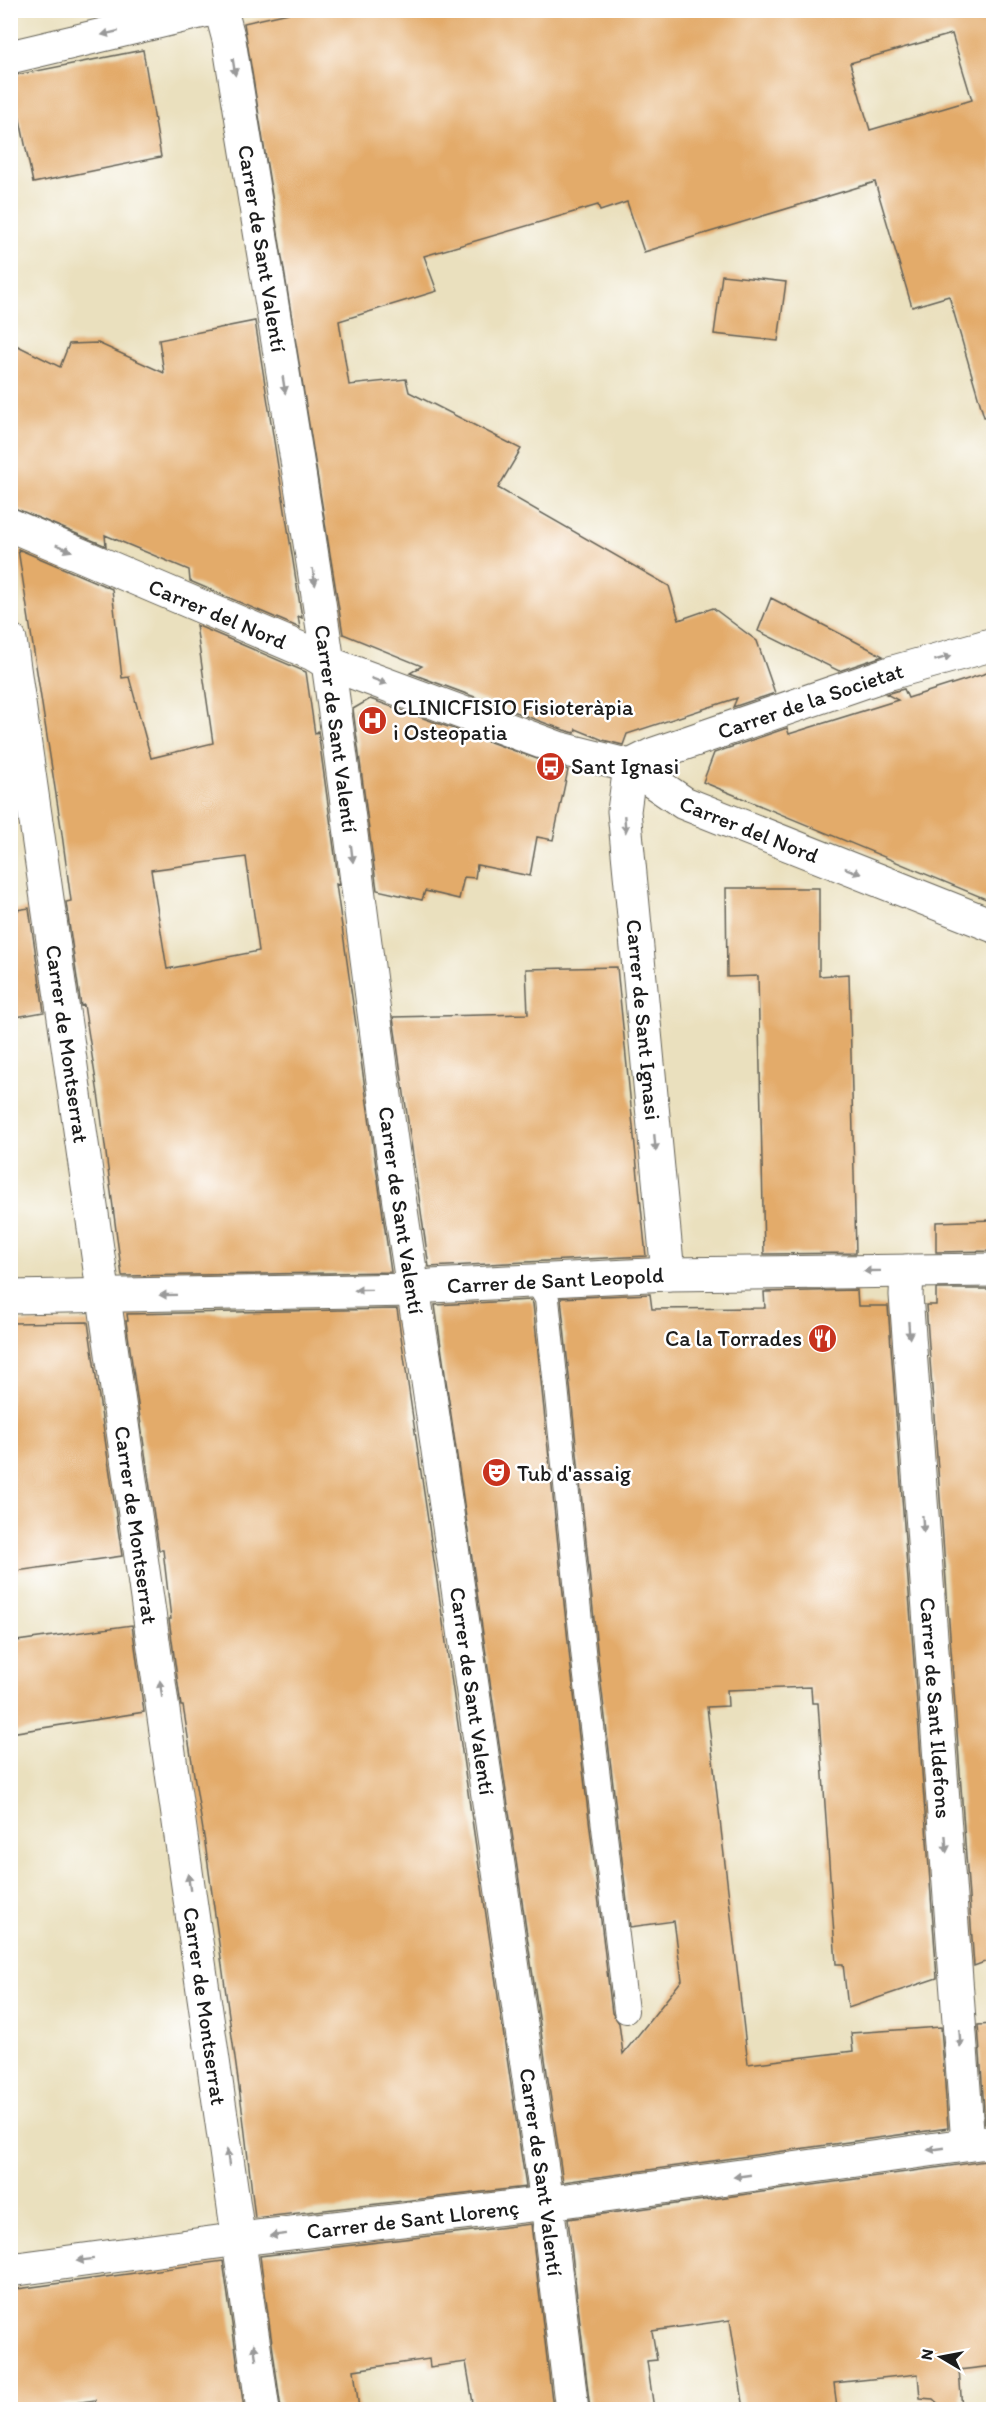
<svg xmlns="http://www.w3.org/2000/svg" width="1004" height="2420" viewBox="0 0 1004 2420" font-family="Itim,sans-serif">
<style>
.building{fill:#e3ab6b;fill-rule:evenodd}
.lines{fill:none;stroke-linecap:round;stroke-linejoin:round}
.service-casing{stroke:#646155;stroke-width:26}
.minor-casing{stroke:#646155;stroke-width:35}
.service{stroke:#fff;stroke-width:24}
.minor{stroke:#fff;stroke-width:33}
.oneway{fill:#999}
.labels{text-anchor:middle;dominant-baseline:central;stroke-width:5;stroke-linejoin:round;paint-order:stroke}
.street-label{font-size:22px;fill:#1c1c1c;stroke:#fff}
.poi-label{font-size:22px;fill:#1c1c1c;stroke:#fff;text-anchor:start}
</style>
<rect width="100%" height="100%" fill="#fff"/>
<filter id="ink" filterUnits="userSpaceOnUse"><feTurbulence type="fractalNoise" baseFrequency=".0167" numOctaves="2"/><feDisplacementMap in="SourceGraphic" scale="12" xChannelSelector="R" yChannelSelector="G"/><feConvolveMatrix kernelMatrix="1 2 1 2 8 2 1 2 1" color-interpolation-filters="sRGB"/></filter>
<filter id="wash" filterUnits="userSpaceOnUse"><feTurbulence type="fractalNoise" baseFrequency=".008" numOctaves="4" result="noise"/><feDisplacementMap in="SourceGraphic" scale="24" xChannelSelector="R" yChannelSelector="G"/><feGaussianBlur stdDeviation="1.35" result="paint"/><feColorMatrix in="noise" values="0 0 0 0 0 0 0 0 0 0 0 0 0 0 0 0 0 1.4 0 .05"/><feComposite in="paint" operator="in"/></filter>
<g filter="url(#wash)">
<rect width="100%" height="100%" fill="#eae0be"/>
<g id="blocks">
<!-- building -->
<path class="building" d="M 302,10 L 993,10 L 993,416 L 984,417 L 949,296 L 912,307 L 875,182 L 644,252 L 627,202 L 600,211 L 598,205 L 424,256 L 437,291 L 339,321 L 349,385 L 406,379 L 409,392 L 521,449 L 498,488 L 669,586 L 679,620 L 713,608 L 757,641 L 775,693 L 733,707 L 737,698 L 627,734 L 623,745 L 603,740 L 576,729 L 575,733 L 564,730 L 410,673 L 422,666 L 343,634 L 244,23 ZM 952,34 L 972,100 L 870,130 L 850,63 Z
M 143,50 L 161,157 L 33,183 L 11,76 Z
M 722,275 L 786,282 L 778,341 L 714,334 Z
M 255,321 L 302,618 L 298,616 L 300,628 L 190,581 L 189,570 L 105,535 L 106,546 L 12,507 L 10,499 L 10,342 L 60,367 L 69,344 L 98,343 L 164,373 L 159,340 Z
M 18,549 L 112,589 L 122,678 L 129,677 L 151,758 L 213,743 L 196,625 L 306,672 L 315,734 L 318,731 L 339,885 L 336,884 L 391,1272 L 122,1276 L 99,1100 L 84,1005 L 81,1006 L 66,902 L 71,901 L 61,827 ZM 246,857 L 259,951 L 167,969 L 151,870 Z
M 771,598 L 866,647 L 883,656 L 839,671 L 758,631 Z
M 993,671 L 993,902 L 703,782 L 714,753 L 787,728 L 789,734 L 898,700 L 886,694 L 896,691 L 904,689 L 908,698 Z
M 370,699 L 568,770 L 553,840 L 537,837 L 530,876 L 477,865 L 475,878 L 464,877 L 459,899 L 425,891 L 422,900 L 377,890 L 353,709 Z
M 726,888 L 819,888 L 819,976 L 849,974 L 856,1253 L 764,1254 L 758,976 L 727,977 Z
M 29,908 L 44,1012 L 10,1018 L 10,911 Z
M 617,967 L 646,1256 L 429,1267 L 393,1017 L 528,1014 L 526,969 Z
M 993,1220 L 993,1251 L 936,1252 L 936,1222 Z
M 936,1289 L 993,1289 L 993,1959 L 974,1966 L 926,1305 L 936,1305 Z
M 857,1290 L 858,1306 L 888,1306 L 937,1978 L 848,2008 L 843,1964 L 836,1964 L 818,1703 L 812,1703 L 811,1687 L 727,1690 L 728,1706 L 707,1707 L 748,2064 L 853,2051 L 851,2033 L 941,2027 L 948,2128 L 563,2182 L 435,1305 L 531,1300 L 533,1304 L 570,1661 L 612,2013 L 619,2023 L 623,2054 L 682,1980 L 674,1921 L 630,1927 L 598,1658 L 561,1298 L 650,1294 L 652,1309 L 765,1308 L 764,1292 Z
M 397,1309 L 526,2187 L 255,2218 L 243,2116 L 205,1843 L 183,1706 L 181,1706 L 169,1619 L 171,1619 L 163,1550 L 159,1550 L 126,1321 L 128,1321 L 127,1314 Z
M 88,1322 L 122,1556 L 10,1572 L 10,1323 Z
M 132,1625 L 144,1712 L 10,1733 L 10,1642 Z
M 993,2024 L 993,2123 L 985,2123 L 978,2025 Z
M 993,2160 L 993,2366 L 959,2370 L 962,2409 L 944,2409 L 933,2399 L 920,2398 L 918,2374 L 834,2383 L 837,2409 L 744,2409 L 730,2320 L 652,2331 L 657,2360 L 647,2361 L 654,2409 L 590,2409 L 568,2219 Z
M 531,2224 L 553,2409 L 474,2409 L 466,2362 L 430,2367 L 429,2359 L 354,2370 L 359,2409 L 281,2409 L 260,2256 Z
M 223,2261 L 244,2409 L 97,2409 L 95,2400 L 30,2409 L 10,2409 L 10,2290 Z"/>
</g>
</g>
<g filter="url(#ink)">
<use href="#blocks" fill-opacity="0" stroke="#646155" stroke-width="1.5"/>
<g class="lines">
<defs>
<path id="service" d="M 537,1282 L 547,1299 L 584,1660 L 626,2011"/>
<g id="minor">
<path id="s1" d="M 221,10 L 229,40 C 262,248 298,455 328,663 C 361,895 385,1129 425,1361 L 547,2203 L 572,2410"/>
<path d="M 10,57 L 208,10"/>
<path id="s2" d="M 10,525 L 313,654 L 328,663 L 558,748 L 630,766 L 684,803 L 994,926"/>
<path id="s3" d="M 10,640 L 263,2410"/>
<path id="s4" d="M 630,766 L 624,811 L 668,1274"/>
<path id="s5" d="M 630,766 L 654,754 L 890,673 L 994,644"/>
<path id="s6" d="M 907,1271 L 906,1295 L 968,2144"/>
<path id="s7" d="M 10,1297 L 413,1290 L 431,1286 L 668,1274 L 994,1270"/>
<path id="s8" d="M 10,2270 L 240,2239 L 547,2203 L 994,2141"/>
</g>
</defs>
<!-- service casing -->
<use href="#service" class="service-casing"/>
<!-- minor casing -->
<use href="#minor" class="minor-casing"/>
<!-- service -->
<use href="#service" class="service"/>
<!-- minor -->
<use href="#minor" class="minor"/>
</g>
<!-- one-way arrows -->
<defs><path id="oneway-solid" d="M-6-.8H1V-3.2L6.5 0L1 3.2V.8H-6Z" transform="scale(1.5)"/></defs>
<g class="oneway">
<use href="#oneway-solid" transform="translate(110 33) rotate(167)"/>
<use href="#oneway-solid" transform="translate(234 67) rotate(81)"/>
<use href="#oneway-solid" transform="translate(284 385) rotate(81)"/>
<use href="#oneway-solid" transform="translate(64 548) rotate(23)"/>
<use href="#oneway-solid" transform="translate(314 577) rotate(81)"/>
<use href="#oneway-solid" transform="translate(943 658) rotate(-16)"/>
<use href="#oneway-solid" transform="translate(379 681) rotate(20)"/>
<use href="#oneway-solid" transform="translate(625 824) rotate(85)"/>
<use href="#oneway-solid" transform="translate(352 854) rotate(83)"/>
<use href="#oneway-solid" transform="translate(853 871) rotate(21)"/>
<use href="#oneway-solid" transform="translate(655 1143) rotate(85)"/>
<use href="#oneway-solid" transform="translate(872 1271) rotate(179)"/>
<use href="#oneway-solid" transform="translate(363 1290) rotate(179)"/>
<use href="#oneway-solid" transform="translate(168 1295) rotate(179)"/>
<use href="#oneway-solid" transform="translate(909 1330) rotate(86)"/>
<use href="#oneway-solid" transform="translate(923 1524) rotate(86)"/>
<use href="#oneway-solid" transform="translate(161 1689) rotate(-98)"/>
<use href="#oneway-solid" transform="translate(946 1844) rotate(86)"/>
<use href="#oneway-solid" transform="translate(189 1882) rotate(-98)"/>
<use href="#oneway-solid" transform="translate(960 2039) rotate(86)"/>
<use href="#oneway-solid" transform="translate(936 2149) rotate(172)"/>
<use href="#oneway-solid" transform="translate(228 2158) rotate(-98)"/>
<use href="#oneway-solid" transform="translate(742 2176) rotate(172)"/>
<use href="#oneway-solid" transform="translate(278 2235) rotate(173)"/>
<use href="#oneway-solid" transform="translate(85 2260) rotate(173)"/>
<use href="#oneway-solid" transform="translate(255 2352) rotate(-98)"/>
</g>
</g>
<!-- icons -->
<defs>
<symbol id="hospital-disc" viewBox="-11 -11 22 22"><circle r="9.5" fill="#c8321e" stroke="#fff"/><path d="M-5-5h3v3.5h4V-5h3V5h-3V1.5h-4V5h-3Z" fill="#fff"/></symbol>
<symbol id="bus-disc" viewBox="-11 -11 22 22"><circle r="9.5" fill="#c8321e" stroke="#fff"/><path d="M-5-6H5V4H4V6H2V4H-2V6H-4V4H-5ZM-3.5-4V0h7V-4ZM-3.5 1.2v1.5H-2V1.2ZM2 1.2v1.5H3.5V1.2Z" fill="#fff"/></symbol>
<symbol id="restaurant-disc" viewBox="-11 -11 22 22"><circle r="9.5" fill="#c8321e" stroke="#fff"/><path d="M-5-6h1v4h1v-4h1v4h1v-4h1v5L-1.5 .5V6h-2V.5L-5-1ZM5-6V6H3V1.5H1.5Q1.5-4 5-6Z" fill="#fff"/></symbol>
<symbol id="theatre-disc" viewBox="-11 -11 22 22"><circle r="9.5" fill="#c8321e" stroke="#fff"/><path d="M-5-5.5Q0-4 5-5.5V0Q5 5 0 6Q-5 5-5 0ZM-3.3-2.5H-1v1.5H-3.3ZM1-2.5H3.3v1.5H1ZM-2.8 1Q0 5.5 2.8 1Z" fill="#fff"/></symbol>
</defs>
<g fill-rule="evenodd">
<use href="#hospital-disc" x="356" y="704" width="33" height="33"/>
<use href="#bus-disc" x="534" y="750" width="33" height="33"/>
<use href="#restaurant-disc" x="806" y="1322" width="33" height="33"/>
<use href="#theatre-disc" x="480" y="1456" width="33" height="33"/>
</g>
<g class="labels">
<!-- street labels -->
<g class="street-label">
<text stroke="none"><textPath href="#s1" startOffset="242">Carrer de Sant Valentí</textPath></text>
<text stroke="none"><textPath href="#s2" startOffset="226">Carrer del Nord</textPath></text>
<text stroke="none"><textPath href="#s5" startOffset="192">Carrer de la Societat</textPath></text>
<text stroke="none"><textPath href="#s1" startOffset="728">Carrer de Sant Valentí</textPath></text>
<text stroke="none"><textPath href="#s2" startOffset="802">Carrer del Nord</textPath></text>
<text stroke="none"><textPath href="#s4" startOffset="255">Carrer de Sant Ignasi</textPath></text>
<text stroke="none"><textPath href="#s3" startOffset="408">Carrer de Montserrat</textPath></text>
<text stroke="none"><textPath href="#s1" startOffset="1214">Carrer de Sant Valentí</textPath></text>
<text stroke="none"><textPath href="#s7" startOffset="546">Carrer de Sant Leopold</textPath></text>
<text stroke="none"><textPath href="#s3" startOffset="894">Carrer de Montserrat</textPath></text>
<text stroke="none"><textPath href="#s1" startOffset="1700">Carrer de Sant Valentí</textPath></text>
<text stroke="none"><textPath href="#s6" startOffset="438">Carrer de Sant Ildefons</textPath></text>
<text stroke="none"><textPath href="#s3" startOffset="1380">Carrer de Montserrat</textPath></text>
<text stroke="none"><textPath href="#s1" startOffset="2186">Carrer de Sant Valentí</textPath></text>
<text stroke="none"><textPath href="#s8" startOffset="406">Carrer de Sant Llorenç</textPath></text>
</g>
<!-- poi labels -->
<g class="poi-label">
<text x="393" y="707">CLINICFISIO Fisioteràpia<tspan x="393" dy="25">i Osteopatia</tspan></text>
<text x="571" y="766">Sant Ignasi</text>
<text x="802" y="1338" text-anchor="end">Ca la Torrades</text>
<text x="517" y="1473">Tub d'assaig</text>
</g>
</g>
<!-- margin -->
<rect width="1004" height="2420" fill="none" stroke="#fff" stroke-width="36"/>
<!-- north arrow -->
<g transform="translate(941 2357) rotate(280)" stroke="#ffffff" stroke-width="4.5" paint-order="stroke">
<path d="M0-4.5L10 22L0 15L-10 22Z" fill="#1c1c1c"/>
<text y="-9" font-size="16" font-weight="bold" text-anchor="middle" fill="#1c1c1c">N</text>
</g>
</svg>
